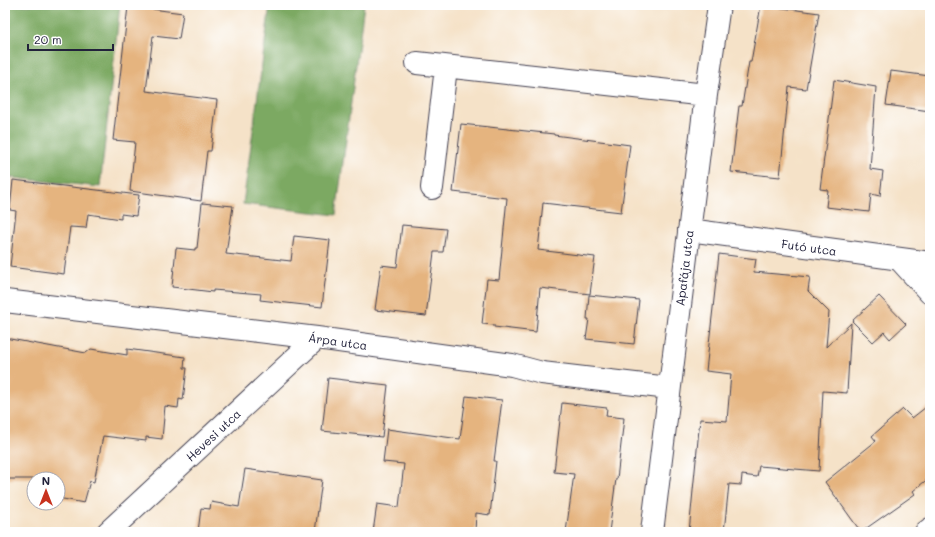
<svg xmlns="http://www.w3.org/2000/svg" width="935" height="537" viewBox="0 0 935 537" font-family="Mali,sans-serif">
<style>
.forest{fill:#7ba962;stroke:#4e664e}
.building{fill:#e5b47f}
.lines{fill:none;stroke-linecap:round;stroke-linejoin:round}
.minor-casing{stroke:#423f50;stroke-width:24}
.minor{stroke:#fff;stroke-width:22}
.labels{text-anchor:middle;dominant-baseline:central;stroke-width:3;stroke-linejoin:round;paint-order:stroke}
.street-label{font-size:12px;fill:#22223b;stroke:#fff}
</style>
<rect width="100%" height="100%" fill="#fff"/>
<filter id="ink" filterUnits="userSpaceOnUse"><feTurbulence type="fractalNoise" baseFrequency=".025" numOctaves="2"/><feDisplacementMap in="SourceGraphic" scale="8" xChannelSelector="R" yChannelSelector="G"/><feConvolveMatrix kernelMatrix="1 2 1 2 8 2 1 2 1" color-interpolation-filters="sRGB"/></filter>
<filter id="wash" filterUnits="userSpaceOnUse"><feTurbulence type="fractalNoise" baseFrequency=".012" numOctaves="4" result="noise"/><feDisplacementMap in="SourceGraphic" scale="16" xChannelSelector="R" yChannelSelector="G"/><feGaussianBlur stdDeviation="0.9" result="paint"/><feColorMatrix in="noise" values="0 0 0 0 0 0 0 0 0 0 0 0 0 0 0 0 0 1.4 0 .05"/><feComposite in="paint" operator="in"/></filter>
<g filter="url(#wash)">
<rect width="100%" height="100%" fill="#f5e2c8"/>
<!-- forest -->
<path class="forest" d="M 5,5 L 120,5 L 100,187 L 5,177 Z
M 270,5 L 364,5 L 336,215 L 243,204 Z"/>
<g id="blocks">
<!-- building -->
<path class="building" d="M 761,5 L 819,13 L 806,89 L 789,87 L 780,177 L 731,172 L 739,106 L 742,106 L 749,62 L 751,62 Z
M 128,6 L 183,13 L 179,39 L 153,36 L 146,91 L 217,100 L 211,151 L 207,151 L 201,201 L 130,191 L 135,142 L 113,140 Z
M 891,71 L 930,76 L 930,111 L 886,105 Z
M 834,80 L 876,87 L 870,169 L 883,171 L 880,196 L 871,194 L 869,212 L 826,207 L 828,190 L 820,189 Z
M 461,124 L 554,134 L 554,135 L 630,145 L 621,212 L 543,203 L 538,250 L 595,257 L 590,294 L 540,288 L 536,332 L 494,327 L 494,325 L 482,324 L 487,279 L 499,280 L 507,198 L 453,192 Z
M 13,180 L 139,195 L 136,216 L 121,214 L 121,219 L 88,214 L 86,228 L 70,227 L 64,274 L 10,267 L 16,211 L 10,210 Z
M 202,203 L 233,206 L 226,254 L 291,261 L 294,236 L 330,240 L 322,307 L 260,300 L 261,294 L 213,290 L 213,292 L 172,287 L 176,248 L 195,250 L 195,248 L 197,248 Z
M 402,225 L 446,229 L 443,252 L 434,252 L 426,316 L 375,310 L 381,265 L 397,267 Z
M 719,254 L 756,259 L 754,272 L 810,277 L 808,291 L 829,312 L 826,347 L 851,323 L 847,393 L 823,391 L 819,471 L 759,466 L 757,477 L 742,475 L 741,485 L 729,484 L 724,532 L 689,532 L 700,419 L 727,421 L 731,374 L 706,371 Z
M 589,295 L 639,300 L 634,344 L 586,339 L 589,319 L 587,319 Z
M 879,296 L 906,324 L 890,339 L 884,332 L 873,342 L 852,321 Z
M 5,338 L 86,353 L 91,349 L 127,355 L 127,349 L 185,357 L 184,368 L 187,368 L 183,400 L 179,399 L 178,408 L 165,406 L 162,439 L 146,437 L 146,441 L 103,436 L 94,482 L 90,481 L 84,503 L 58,498 L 58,479 L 5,479 Z
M 328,378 L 388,385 L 382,437 L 322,431 Z
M 466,396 L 502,400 L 494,461 L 496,461 L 490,515 L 476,513 L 475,532 L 373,532 L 377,504 L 399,507 L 404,464 L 383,462 L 387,429 L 460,439 Z
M 562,403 L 607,408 L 606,416 L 624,418 L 617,479 L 616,479 L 609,532 L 566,532 L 574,474 L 554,472 Z
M 930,404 L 930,477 L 913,491 L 915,494 L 861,532 L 825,482 L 876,441 L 872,436 L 903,409 L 912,418 Z
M 245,469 L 322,480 L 315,532 L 282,532 L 270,530 L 270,532 L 198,532 L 201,508 L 210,509 L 211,502 L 239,507 Z"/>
</g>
</g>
<g filter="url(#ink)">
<use href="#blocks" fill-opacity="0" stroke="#423f50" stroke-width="1"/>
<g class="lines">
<defs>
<path id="minor" d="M 417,63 L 706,95
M 432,188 L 446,67
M 689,230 L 930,263
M 900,260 L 930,293
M 5,301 L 317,338 L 512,365 L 542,373 L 669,388
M 108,532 L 317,338
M 652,532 L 706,95 L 719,5
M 926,532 L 930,529"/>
</defs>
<!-- minor casing -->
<use href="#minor" class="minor-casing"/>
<!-- minor -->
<use href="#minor" class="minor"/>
</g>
</g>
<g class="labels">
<!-- street labels -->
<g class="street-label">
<text transform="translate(809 247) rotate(8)">Futó utca</text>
<text transform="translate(684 268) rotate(-83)">Apafája utca</text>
<text transform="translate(338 341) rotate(8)">Árpa utca</text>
<text transform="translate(213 435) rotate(-43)">Hevesi utca</text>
</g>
</g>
<!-- margin -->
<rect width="935" height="537" fill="none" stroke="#fff" stroke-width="20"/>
<!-- north arrow -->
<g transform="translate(46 491)"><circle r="19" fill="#ffffff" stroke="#a7a7b1"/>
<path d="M0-3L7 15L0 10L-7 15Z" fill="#c8321e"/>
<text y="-6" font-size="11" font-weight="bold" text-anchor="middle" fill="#22223b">N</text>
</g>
<!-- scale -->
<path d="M28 44v6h85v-6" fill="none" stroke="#22223b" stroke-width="2"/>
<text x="34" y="44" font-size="12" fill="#22223b" stroke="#ffffff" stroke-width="3" paint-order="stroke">20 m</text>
</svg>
